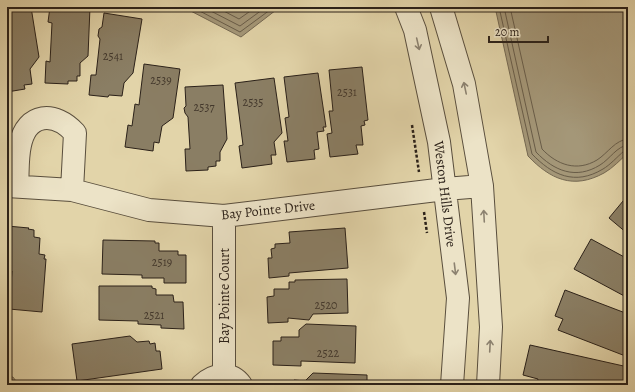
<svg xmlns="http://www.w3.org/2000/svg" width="635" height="392" viewBox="0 0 635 392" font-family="Alegreya,serif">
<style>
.water{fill:#a49778;stroke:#746852}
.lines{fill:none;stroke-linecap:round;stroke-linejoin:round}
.shore{stroke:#685c48;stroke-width:1}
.building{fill:#8a7e64;stroke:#2b2119}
.minor-casing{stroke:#594e3d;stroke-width:24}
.path{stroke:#2b2119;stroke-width:2.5;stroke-dasharray:3 2;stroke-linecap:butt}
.minor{stroke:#ece3c7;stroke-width:22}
.oneway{stroke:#8c8270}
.labels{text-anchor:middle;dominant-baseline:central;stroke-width:3;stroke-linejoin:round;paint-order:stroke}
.number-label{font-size:12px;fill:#43382c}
.street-label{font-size:14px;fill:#2b2119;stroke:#ece3c7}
</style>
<rect width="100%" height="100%" fill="#e2d4a9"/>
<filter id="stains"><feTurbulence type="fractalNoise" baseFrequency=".005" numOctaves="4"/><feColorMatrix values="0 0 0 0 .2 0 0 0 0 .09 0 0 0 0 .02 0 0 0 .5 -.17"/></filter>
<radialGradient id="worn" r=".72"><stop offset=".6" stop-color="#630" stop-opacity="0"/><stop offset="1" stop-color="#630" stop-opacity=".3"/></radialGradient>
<!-- water -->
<path class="water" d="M 183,7 L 280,7 L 241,37 Z
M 495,7 L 628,7 L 628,153 C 621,159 613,168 604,173 C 573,190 550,179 528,156 Z
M 7,377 L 13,377 L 19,385 L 7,385 Z"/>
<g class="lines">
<!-- shore -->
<path class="shore" d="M 192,7 L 240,32 L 274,7
M 203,7 L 240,26 L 266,7
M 216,7 L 239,19 L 256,7
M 499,7 L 532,154 C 552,175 575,186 603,169 C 610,165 617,157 624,151 L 628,150
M 504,7 L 536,152 C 554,171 576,180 600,165 C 610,159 617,146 628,145
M 510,7 L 542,149 C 557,165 577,172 597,160 C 608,153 615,140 628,139"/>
</g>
<!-- building -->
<path class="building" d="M 7,7 L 31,7 L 39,57 L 30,69 L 32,84 L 24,85 L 25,89 L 7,92 Z
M 50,7 L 90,7 L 88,56 L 80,63 L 80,76 L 77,76 L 77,81 L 68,81 L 68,84 L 45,83 L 46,61 L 50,62 L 52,23 L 48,22 Z
M 104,13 L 142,19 L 133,73 L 124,83 L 122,96 L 109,95 L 108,97 L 89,95 L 91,75 L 96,75 L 100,39 L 98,36 L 99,29 L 102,27 Z
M 144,64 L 180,69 L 173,118 L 162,126 L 159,143 L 154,142 L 153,151 L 125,147 L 128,125 L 132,126 L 135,104 L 139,105 Z
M 362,67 L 368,120 L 364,121 L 365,125 L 361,126 L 363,145 L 356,145 L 358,154 L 330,157 L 327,134 L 332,133 L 329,111 L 333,111 L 329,70 Z
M 318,73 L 326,127 L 323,127 L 324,131 L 317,132 L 319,149 L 314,150 L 315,159 L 287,162 L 284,141 L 288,141 L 285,118 L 289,117 L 284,77 Z
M 274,78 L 282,133 L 274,142 L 276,155 L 271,155 L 272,164 L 242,168 L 239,146 L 243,145 L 235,83 Z
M 223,85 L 227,139 L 220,152 L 220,161 L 216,161 L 216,166 L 208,167 L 208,170 L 186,171 L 185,149 L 190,149 L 188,117 L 185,113 L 184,108 L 186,106 L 185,87 Z
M 628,195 L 628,234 L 609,218 Z
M 7,226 L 29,228 L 28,229 L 34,230 L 34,237 L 40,238 L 39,254 L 45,255 L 44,259 L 46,259 L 42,312 L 9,309 L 12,271 L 9,270 L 11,248 L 7,248 Z
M 345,228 L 348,268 L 289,273 L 289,276 L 269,278 L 268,258 L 272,258 L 271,249 L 275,248 L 275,244 L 290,243 L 289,232 Z
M 591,239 L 628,259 L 628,298 L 574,269 Z
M 103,240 L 155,241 L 155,243 L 159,243 L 159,251 L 178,251 L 178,255 L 186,255 L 186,283 L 164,283 L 164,278 L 142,278 L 142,275 L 102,274 Z
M 347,279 L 348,313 L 313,314 L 309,320 L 288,318 L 288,322 L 268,323 L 267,297 L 274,296 L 274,289 L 289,289 L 289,282 L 295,282 L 295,280 Z
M 99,286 L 152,286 L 152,288 L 156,289 L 156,295 L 173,295 L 174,302 L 183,302 L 184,329 L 161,328 L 161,325 L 138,324 L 138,321 L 99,320 Z
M 565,290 L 628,314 L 628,357 L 558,330 L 563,319 L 555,316 Z
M 306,324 L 356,326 L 355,363 L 301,361 L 301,366 L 273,365 L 273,341 L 281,341 L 281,337 L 299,337 L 299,330 Z
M 130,336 L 137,342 L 149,341 L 150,344 L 155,343 L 156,351 L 160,351 L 162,369 L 77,381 L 72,344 Z
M 530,345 L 628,367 L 626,385 L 537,383 L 538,379 L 523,375 Z
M 313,373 L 367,375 L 367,385 L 290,385 L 294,385 L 294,380 L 305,381 Z"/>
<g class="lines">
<defs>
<path id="minor" d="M 406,7 L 415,30 L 439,142 L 458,298 L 452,385
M 441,7 L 464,84 L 482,186 L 491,327 L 488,385
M 7,186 L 72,190 L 149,210 L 224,216 L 445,189 L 482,186
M 17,186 C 18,173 17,158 20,145 C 27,112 55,111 75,133 L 72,190
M 224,375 L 224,216
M 202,385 C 213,374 231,371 241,385"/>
</defs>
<!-- minor casing -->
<use href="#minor" class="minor-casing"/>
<!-- path -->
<path class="path" d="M 412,125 L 419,172
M 424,212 L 427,233"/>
<!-- minor -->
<use href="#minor" class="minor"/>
</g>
<!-- one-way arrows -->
<defs><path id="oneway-shaft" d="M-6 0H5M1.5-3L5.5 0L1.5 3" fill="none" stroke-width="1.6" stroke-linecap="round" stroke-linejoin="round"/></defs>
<g class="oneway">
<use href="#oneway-shaft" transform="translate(418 44) rotate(77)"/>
<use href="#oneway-shaft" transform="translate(465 88) rotate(-102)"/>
<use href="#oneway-shaft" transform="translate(484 216) rotate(-93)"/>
<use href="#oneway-shaft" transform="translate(455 269) rotate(83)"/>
<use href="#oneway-shaft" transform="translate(490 346) rotate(-87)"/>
</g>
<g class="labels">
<!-- number labels -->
<g class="number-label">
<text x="113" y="56">2541</text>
<text x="161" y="80">2539</text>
<text x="347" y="92">2531</text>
<text x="253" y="102">2535</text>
<text x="204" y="107">2537</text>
<text x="162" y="262">2519</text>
<text x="326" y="305">2520</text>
<text x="154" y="315">2521</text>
<text x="328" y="353">2522</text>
</g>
<!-- street labels -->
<g class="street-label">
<text transform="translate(445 194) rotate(83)">Weston Hills Drive</text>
<text transform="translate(268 210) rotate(-6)">Bay Pointe Drive</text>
<text transform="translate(224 296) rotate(-90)">Bay Pointe Court</text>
</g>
</g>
<!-- margin -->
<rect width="635" height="392" fill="none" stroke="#e2d4a9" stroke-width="24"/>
<rect x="8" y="8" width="619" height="376" fill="none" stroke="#2b2119" stroke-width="2"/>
<rect x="12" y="12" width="611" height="368" fill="none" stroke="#2b2119"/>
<!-- scale -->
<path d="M489 36v6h59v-6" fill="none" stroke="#2b2119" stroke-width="2"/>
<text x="495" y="36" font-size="12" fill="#2b2119" stroke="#ece3c7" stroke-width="3" paint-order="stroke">20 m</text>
<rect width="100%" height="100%" filter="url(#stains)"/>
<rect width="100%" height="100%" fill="url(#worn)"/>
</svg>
